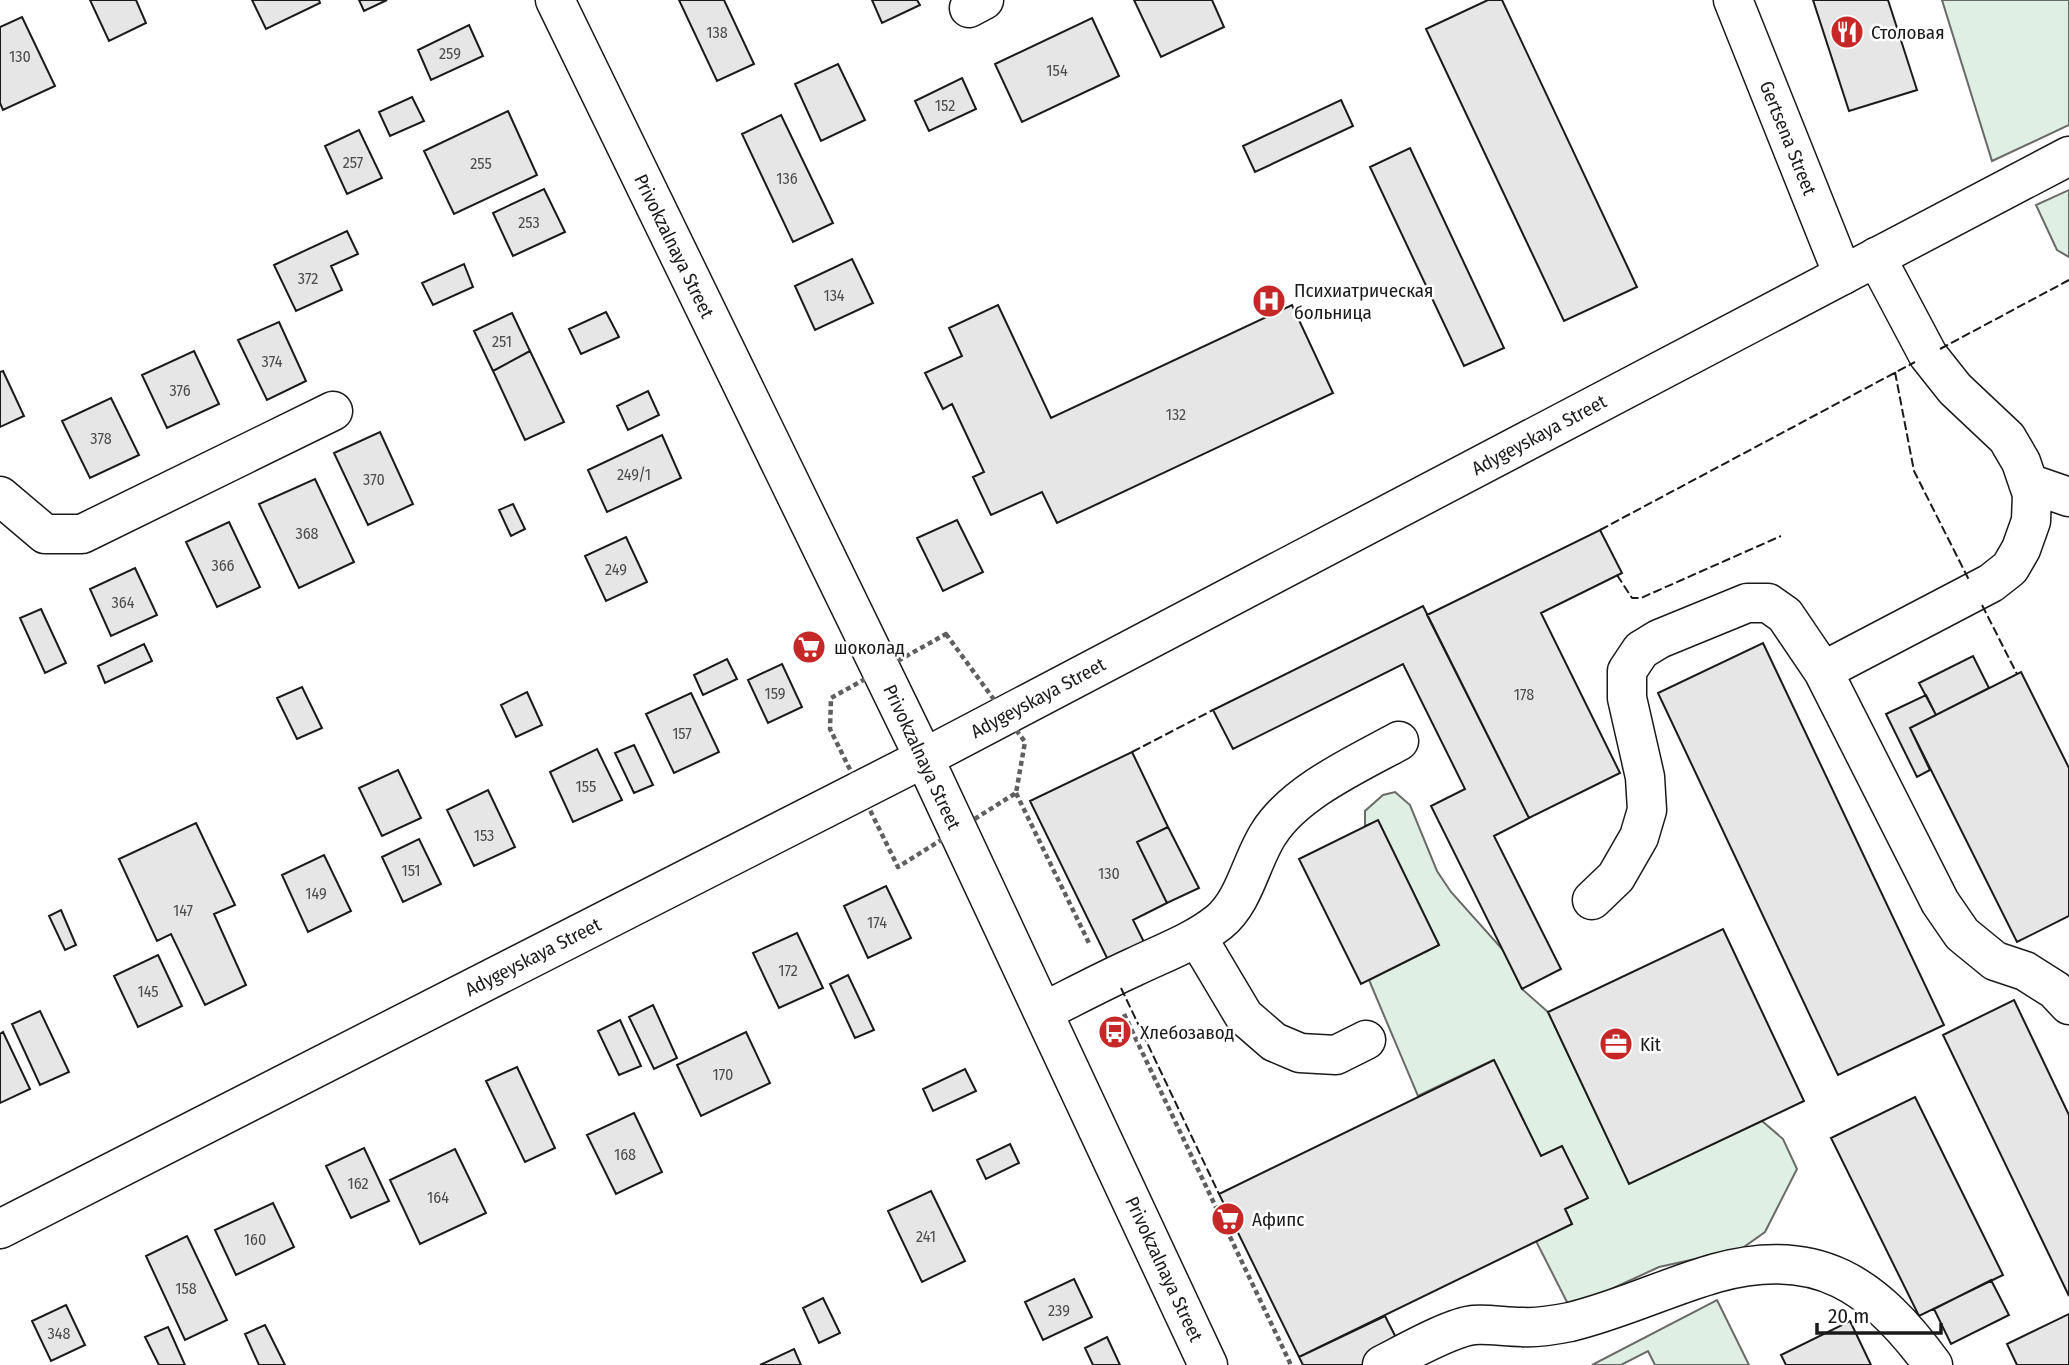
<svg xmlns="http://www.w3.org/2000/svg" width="2069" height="1365" viewBox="0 0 2069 1365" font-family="'Fira Sans Condensed',sans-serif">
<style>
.green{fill:#e0efe3;stroke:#6a6a6a;stroke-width:2}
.building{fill:#e6e6e6;stroke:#1a1a1a;stroke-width:2}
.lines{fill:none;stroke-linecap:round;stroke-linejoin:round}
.minor-casing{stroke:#1a1a1a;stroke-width:41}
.major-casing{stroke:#1a1a1a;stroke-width:41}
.path{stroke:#5f5f5f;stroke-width:4.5;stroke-dasharray:5 3.5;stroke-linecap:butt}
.minor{stroke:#fff;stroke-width:38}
.major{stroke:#fff;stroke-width:38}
.fence{stroke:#1a1a1a;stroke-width:2;stroke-dasharray:9 3.5;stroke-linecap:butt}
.labels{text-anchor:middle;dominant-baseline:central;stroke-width:5;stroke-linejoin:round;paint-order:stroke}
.number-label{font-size:16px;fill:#4d4d4d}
.poi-label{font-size:19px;fill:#1a1a1a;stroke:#fff;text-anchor:start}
.street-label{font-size:19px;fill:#1a1a1a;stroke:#fff}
</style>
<rect width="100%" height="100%" fill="#fff"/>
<!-- green -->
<path class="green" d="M 1942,0 L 2069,0 L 2069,125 L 1992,161 Z
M 2069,190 L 2069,257 L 2057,250 L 2036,205 Z
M 1395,792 L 1410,805 L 1437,871 L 1451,892 L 1503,950 L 1522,989 L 1548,1012 L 1629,1183 L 1762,1121 L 1783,1139 L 1797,1169 L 1765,1232 L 1741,1249 L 1659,1267 L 1570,1308 L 1536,1241 L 1572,1224 L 1565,1209 L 1587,1198 L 1562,1146 L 1541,1156 L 1493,1060 L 1418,1096 L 1369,980 L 1439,945 L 1378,821 L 1365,826 L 1365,811 L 1383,795 Z
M 1717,1300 L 1749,1365 L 1655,1365 L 1648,1351 L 1621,1365 L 1592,1365 Z"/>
<!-- building -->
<path class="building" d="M 90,0 L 136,0 L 146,23 L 109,41 Z
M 252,0 L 319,0 L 320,3 L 266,29 Z
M 359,0 L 387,0 L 364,11 Z
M 679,0 L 724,0 L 754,64 L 717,81 Z
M 872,0 L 917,0 L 920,5 L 882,23 Z
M 1134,0 L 1212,0 L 1224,27 L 1161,57 Z
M 1488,0 L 1502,0 L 1637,287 L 1564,321 L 1426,29 Z
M 1813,0 L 1888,0 L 1917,90 L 1849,111 Z
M 22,17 L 55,86 L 3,110 L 0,103 L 0,27 Z
M 1092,18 L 1119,76 L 1022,122 L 995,64 Z
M 469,25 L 483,56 L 431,80 L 418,50 Z
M 838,64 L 865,120 L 821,141 L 795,84 Z
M 962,78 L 976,109 L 929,131 L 915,101 Z
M 412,97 L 424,121 L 390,136 L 379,112 Z
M 1341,100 L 1353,126 L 1255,172 L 1243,146 Z
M 508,111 L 537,175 L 454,214 L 424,151 Z
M 781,115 L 833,223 L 793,242 L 742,134 Z
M 359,130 L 382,178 L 347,194 L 325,146 Z
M 1410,148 L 1504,348 L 1464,366 L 1370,167 Z
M 544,189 L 565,232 L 513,256 L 493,213 Z
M 347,231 L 358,254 L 331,266 L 342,290 L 296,311 L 274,265 Z
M 852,259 L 873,303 L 815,330 L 795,286 Z
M 464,264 L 473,287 L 433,305 L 422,283 Z
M 998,305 L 1051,418 L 1292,305 L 1333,393 L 1057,523 L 1042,492 L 991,515 L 973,477 L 984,472 L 952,404 L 943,409 L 925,373 L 962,356 L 949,328 Z
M 606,312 L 619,337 L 581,354 L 569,329 Z
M 512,313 L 530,351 L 493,371 L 474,331 Z
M 279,322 L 306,381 L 267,400 L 238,340 Z
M 194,351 L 219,404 L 167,428 L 142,375 Z
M 530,351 L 564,422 L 525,440 L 493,371 Z
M 3,371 L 24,416 L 0,427 L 0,372 Z
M 648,391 L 659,415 L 628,430 L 617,406 Z
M 111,398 L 139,455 L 90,478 L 62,421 Z
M 380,432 L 413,504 L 368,525 L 334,453 Z
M 662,435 L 681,478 L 607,512 L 588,470 Z
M 315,479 L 354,562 L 299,588 L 259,504 Z
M 513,504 L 525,529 L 511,536 L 499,510 Z
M 957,520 L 983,572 L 943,591 L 917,538 Z
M 229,522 L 260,587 L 217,607 L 186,542 Z
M 1600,530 L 1622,573 L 1541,613 L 1620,773 L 1529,818 L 1427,615 Z
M 626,537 L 647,582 L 606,601 L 585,556 Z
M 135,568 L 157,615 L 111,636 L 90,589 Z
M 1423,606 L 1529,818 L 1494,836 L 1561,969 L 1522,989 L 1431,806 L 1465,789 L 1403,664 L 1233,749 L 1213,710 Z
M 41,609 L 66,663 L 45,673 L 20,618 Z
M 1763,643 L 1944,1025 L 1838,1075 L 1658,693 Z
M 144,644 L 152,661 L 105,683 L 98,666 Z
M 1973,656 L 1989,688 L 1936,715 L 1919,683 Z
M 727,659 L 737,679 L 703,695 L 694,675 Z
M 782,664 L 802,707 L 768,723 L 748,680 Z
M 2021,672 L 2069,768 L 2069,916 L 2017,942 L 1910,728 Z
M 302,687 L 322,728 L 297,739 L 277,698 Z
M 527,692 L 542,725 L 516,737 L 501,705 Z
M 691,693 L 719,752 L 674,773 L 646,714 Z
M 1926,695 L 1936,715 L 1910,728 L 1930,770 L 1917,777 L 1886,714 Z
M 634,745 L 653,785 L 634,793 L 615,753 Z
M 597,749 L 622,800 L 573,822 L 550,772 Z
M 1132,752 L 1168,827 L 1137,842 L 1167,903 L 1133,920 L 1144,942 L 1108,960 L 1030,801 Z
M 398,770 L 421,818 L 382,836 L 359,788 Z
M 488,790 L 515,847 L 474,866 L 447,810 Z
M 1378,820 L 1439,945 L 1361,984 L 1299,859 Z
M 196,823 L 235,905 L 214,914 L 246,985 L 205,1005 L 171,934 L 157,941 L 119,859 Z
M 1168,827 L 1199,888 L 1167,903 L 1137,842 Z
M 419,839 L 441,884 L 403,902 L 382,857 Z
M 324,855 L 351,911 L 308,932 L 282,875 Z
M 886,886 L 911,938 L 868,958 L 844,906 Z
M 61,910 L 76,945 L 65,950 L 49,916 Z
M 1723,929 L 1804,1101 L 1629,1184 L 1548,1012 Z
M 797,933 L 823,988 L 779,1008 L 753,953 Z
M 158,955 L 182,1006 L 138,1027 L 114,976 Z
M 848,975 L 874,1030 L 855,1038 L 830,984 Z
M 2014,1000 L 2069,1115 L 2069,1296 L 1943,1035 Z
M 653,1005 L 677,1058 L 654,1069 L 629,1017 Z
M 40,1011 L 69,1072 L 40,1085 L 12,1024 Z
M 620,1020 L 641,1066 L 619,1075 L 598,1031 Z
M 3,1032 L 30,1089 L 0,1103 L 0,1034 Z
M 746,1032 L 770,1083 L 701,1116 L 677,1065 Z
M 1494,1060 L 1541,1156 L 1562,1146 L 1588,1198 L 1565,1209 L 1572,1224 L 1299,1357 L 1219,1194 Z
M 517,1067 L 555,1148 L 525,1162 L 486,1081 Z
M 965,1069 L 976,1091 L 933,1111 L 923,1089 Z
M 1915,1097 L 2003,1275 L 1919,1316 L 1831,1138 Z
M 634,1113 L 662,1172 L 616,1194 L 587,1135 Z
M 1010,1144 L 1019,1163 L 986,1179 L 977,1160 Z
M 364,1148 L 389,1201 L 351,1218 L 326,1166 Z
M 455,1149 L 486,1213 L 420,1244 L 390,1180 Z
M 931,1191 L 965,1261 L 922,1282 L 888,1211 Z
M 273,1203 L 294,1247 L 236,1275 L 215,1230 Z
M 187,1236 L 227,1320 L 185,1340 L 146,1256 Z
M 1074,1279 L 1092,1317 L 1043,1340 L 1025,1302 Z
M 1991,1280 L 2009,1315 L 1951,1344 L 1934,1309 Z
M 823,1298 L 840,1333 L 819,1343 L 803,1308 Z
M 66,1305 L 85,1345 L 51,1361 L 32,1321 Z
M 2069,1314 L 2069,1365 L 2017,1365 L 2007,1344 Z
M 1385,1316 L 1410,1365 L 1303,1365 L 1299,1357 Z
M 1850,1321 L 1871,1365 L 1786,1365 L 1781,1355 Z
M 265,1325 L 285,1365 L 259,1365 L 245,1334 Z
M 168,1327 L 185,1365 L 159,1365 L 145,1337 Z
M 1107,1337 L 1120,1365 L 1093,1365 L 1085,1348 Z
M 794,1349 L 801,1365 L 760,1365 Z"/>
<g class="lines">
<defs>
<path id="minor" d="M 555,0 L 924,758 L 1208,1365
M 1733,0 L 1843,275
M 969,8 L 984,0
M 2028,483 L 2069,497
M 0,496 L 45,534 L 82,534 L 333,411
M 1823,671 L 1991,583 L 2010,568 L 2021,549 L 2031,521 L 2032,494 L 2021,462 L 2007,438 L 1955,389 L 1928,355 L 1876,257
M 1592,900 L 1616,877 L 1639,837 L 1647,810 L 1645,777 L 1627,698 L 1627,671 L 1641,650 L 1659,639 L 1747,603 L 1768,603 L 1785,615 L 1823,671 L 1940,902 L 1962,934 L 1995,961 L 2025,971 L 2055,990 L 2069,1005
M 1197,937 L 1244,1016 L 1274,1042 L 1300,1053 L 1336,1055 L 1366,1040
M 1043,1012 C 1073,997 1103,981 1134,967 C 1163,953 1194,942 1219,922 C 1245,901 1251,860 1269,833 C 1295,792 1357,764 1399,741
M 1382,1365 C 1404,1354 1451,1327 1474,1325 C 1490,1324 1506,1327 1522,1327 C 1537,1328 1555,1325 1570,1322 C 1620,1310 1667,1287 1716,1273 C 1817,1245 1875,1285 1933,1365"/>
<path id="major" d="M 0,1229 L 924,758 L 2069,156"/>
</defs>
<!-- minor casing -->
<use href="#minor" class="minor-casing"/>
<!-- major casing -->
<use href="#major" class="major-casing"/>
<!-- path -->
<path class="path" d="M 946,634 L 1025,742 L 1016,793 L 898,867 L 830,729 L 831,698 Z
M 1016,793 L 1089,943
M 1124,1014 L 1291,1365"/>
<!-- minor -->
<use href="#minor" class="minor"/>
<!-- major -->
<use href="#major" class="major"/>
<!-- fence -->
<path class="fence" d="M 1940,349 L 2069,280
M 1895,372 L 1914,471 L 1969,580
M 1600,530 L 1915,362
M 1617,575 L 1632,598 L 1641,598 L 1781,536
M 1982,605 L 2017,674
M 1132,752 L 1213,710
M 1121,988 L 1219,1194"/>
</g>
<!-- icons -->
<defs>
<symbol id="restaurant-disc" viewBox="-11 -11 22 22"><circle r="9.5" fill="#c62828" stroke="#fff"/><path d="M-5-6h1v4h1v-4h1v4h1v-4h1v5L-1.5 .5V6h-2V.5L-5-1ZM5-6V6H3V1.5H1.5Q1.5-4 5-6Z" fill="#fff"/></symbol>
<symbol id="hospital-disc" viewBox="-11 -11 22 22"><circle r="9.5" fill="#c62828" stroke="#fff"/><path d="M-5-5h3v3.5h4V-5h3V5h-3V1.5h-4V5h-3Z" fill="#fff"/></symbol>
<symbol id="supermarket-disc" viewBox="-11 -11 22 22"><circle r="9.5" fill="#c62828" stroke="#fff"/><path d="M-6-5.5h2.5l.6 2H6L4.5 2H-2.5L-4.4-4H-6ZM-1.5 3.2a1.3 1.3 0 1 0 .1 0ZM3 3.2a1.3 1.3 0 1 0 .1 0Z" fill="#fff"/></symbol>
<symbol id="bus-disc" viewBox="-11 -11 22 22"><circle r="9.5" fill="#c62828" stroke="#fff"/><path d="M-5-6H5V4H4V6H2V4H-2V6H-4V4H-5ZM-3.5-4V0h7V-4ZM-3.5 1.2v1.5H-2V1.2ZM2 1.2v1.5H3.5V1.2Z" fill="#fff"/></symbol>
<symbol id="office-disc" viewBox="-11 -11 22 22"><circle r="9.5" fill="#c62828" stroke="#fff"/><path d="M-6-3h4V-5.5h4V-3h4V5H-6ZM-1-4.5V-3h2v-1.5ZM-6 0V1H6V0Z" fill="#fff"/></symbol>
</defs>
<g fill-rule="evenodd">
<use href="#restaurant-disc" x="1828" y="13" width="38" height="38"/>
<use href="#hospital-disc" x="1250" y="282" width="38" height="38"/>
<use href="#supermarket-disc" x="790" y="628" width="38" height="38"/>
<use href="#bus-disc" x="1096" y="1013" width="38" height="38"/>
<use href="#office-disc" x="1597" y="1025" width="38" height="38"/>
<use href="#supermarket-disc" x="1209" y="1200" width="38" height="38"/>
</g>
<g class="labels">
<!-- number labels -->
<g class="number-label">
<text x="717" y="32">138</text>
<text x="450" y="53">259</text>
<text x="20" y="56">130</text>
<text x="1057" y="70">154</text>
<text x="945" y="105">152</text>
<text x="353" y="162">257</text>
<text x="481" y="163">255</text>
<text x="787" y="178">136</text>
<text x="529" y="222">253</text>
<text x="308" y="278">372</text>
<text x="834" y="295">134</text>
<text x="502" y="341">251</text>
<text x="272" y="361">374</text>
<text x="180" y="390">376</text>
<text x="1176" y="414">132</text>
<text x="101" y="438">378</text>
<text x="634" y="474">249/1</text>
<text x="374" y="479">370</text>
<text x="307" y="533">368</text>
<text x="223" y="565">366</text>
<text x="616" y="569">249</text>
<text x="123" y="602">364</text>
<text x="775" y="693">159</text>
<text x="1524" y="694">178</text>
<text x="682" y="733">157</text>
<text x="586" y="786">155</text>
<text x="484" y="835">153</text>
<text x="411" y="870">151</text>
<text x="1109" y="873">130</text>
<text x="316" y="893">149</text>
<text x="183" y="910">147</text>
<text x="877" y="922">174</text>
<text x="788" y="970">172</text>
<text x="148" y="991">145</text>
<text x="723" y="1074">170</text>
<text x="625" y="1154">168</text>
<text x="358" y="1183">162</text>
<text x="438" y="1197">164</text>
<text x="926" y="1236">241</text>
<text x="255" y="1239">160</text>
<text x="186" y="1288">158</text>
<text x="1059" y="1310">239</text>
<text x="59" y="1333">348</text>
</g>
<!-- poi labels -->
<g class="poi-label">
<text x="1871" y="32">Столовая</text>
<text x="1294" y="290">Психиатрическая<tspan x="1294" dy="22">больница</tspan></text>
<text x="834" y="647">шоколад</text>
<text x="1140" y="1032">Хлебозавод</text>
<text x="1640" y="1044">Kit</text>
<text x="1252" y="1219">Афипс</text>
</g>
<!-- street labels -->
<g class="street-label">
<text transform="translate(1788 138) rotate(68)">Gertsena Street</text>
<text transform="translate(674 246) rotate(64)">Privokzalnaya Street</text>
<text transform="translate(1539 435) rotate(-28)">Adygeyskaya Street</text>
<text transform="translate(1038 698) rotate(-28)">Adygeyskaya Street</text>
<text transform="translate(922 757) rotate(65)">Privokzalnaya Street</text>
<text transform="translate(533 957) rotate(-27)">Adygeyskaya Street</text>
<text transform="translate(1164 1269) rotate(65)">Privokzalnaya Street</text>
</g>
</g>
<!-- scale -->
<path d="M1817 1323v10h124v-10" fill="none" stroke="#1a1a1a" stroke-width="3.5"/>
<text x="1828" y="1323" font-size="21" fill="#1a1a1a" stroke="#ffffff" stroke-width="5" paint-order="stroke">20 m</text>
</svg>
